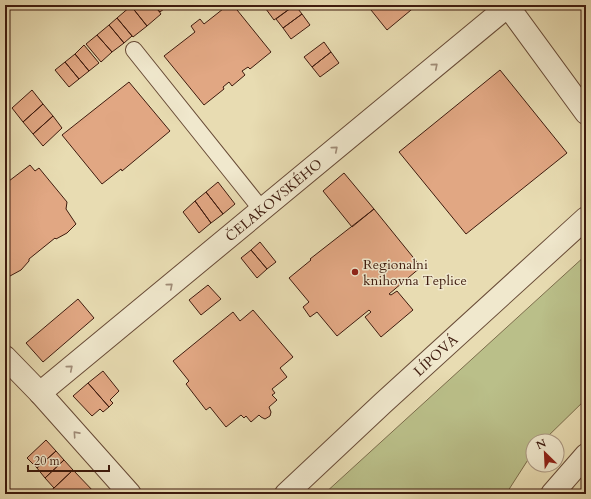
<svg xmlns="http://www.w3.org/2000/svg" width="591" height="499" viewBox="0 0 591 499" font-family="Cardo,serif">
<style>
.green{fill:#babf89;stroke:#7c6d4c}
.building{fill:#e1a783;stroke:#3e1b0e}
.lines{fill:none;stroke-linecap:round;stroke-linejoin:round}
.lane-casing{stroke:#684b37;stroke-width:18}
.street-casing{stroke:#684b37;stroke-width:24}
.lane{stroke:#f0e8cd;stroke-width:16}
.street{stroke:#f0e8cd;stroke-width:22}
.oneway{stroke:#a08c77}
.poi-dot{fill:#8f2418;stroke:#f0e8cd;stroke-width:1.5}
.labels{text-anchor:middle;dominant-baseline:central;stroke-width:3;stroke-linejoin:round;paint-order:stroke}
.street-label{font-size:14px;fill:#3e1b0e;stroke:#f0e8cd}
.poi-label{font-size:14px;fill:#3e1b0e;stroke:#f0e8cd;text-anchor:start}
</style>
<rect width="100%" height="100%" fill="#e8dcb2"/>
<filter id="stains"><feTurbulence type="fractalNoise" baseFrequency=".005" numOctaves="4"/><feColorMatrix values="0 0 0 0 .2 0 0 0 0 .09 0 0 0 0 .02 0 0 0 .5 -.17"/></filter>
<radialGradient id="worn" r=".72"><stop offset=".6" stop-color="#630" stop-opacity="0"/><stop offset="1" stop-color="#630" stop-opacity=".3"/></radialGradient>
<!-- green -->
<path class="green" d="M 586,255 L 586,399 L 543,441 L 533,441 L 533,452 L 506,494 L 324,494 Z"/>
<!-- building -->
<path class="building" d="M 132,5 L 154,5 L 161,14 L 147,26 L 131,6 Z
M 154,5 L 169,5 L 160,12 Z
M 228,5 L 233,5 L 271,52 L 250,69 L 248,67 L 242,71 L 245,75 L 232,86 L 229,82 L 223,87 L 224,89 L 204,105 L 164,56 L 195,32 L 191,26 L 200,19 L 204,24 Z
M 263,5 L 295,5 L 274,20 Z
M 295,5 L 302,14 L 283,28 L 276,19 Z
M 367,5 L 417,5 L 387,30 Z
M 131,6 L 147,26 L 133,37 L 117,18 Z
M 302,14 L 310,25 L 291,39 L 283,28 Z
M 117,18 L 132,36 L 124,43 L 109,25 Z
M 109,25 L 124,43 L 112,52 L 97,35 Z
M 97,35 L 112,52 L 101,62 L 86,44 Z
M 324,42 L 331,52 L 312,67 L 304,57 Z
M 84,45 L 99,63 L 89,71 L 75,54 Z
M 331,52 L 339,63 L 320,77 L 312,67 Z
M 75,54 L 89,71 L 79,79 L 65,62 Z
M 65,62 L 79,79 L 69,87 L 55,70 Z
M 500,70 L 567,153 L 466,234 L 399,152 Z
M 129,82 L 170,131 L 122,171 L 121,169 L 102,184 L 62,135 Z
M 32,90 L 43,104 L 23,122 L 12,108 Z
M 43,104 L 53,116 L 33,134 L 23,122 Z
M 53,116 L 62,128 L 43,146 L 33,134 Z
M 30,165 L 35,171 L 39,168 L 67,202 L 66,209 L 76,224 L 67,233 L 56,239 L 55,238 L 29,259 L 29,261 L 21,270 L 10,276 L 5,270 L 5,184 Z
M 344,173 L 374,209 L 352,227 L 323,191 Z
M 218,182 L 235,204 L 223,214 L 206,192 Z
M 206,192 L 223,214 L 211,223 L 195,201 Z
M 195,201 L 211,223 L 199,233 L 183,212 Z
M 374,209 L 421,267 L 389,294 L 391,295 L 397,291 L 413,310 L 381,337 L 365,317 L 371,312 L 369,310 L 337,336 L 317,312 L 310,317 L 303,307 L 309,302 L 289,278 L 311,260 L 310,259 Z
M 260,242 L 276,262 L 267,269 L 251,250 Z
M 251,250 L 267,269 L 257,278 L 241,258 Z
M 208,285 L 221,299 L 201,315 L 189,300 Z
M 78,299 L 94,318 L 43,362 L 26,343 Z
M 253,310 L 293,357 L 280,368 L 287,377 L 272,389 L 275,393 L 272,395 L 277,400 L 269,407 L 271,412 L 270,416 L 265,419 L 261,417 L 259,415 L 251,422 L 246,416 L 244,418 L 241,415 L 226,427 L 210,407 L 206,410 L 186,384 L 189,381 L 173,361 L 233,312 L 240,321 Z
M 103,371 L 119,391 L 110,400 L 113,403 L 109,407 L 88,383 Z
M 88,383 L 109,407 L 103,412 L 100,409 L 92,416 L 73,396 Z
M 46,440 L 56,451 L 37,468 L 27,458 Z
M 56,451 L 64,460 L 45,478 L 37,468 Z
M 64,460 L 73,470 L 54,488 L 45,478 Z
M 73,470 L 96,494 L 47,494 L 54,488 Z
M 586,484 L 586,494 L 578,494 Z"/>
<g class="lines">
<defs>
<path id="lane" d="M 134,50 L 262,210"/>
<g id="street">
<path d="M 507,5 L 586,113"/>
<path d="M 5,357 L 40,393 L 130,494"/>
<path id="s1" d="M 40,393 L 508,6"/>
<path id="s2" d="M 286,494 L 383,403 L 586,218"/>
<path d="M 552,494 L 586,455"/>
</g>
</defs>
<!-- lane casing -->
<use href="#lane" class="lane-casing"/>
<!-- street casing -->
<use href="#street" class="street-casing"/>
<!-- lane -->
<use href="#lane" class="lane"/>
<!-- street -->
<use href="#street" class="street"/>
</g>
<!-- one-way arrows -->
<defs><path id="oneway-chevron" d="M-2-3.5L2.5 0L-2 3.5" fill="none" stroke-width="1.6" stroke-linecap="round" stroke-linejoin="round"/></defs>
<g class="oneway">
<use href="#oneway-chevron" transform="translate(435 66) rotate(-40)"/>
<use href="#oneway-chevron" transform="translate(335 149) rotate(-40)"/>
<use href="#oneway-chevron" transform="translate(170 286) rotate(-40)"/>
<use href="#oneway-chevron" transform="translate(70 368) rotate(-40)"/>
<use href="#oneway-chevron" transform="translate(76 434) rotate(-132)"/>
</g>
<!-- markers -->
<circle class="poi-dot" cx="355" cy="272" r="4"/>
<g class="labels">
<!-- street labels -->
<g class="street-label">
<text stroke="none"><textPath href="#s1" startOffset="303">ČELAKOVSKÉHO</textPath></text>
<text stroke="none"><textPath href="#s2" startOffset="204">LÍPOVÁ</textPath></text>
</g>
<!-- poi labels -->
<g class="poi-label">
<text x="363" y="264">Regionalni<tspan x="363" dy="16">knihovna Teplice</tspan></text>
</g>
</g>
<!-- margin -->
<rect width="591" height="499" fill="none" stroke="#e8dcb2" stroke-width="20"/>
<rect x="6" y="6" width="579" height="487" fill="none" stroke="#3e1b0e" stroke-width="2"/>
<rect x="10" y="10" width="571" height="479" fill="none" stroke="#3e1b0e"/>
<!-- north arrow -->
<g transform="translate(545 453) rotate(336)"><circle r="19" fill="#f0e8cd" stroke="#a99681"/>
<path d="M0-3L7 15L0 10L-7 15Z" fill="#8f2418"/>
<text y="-6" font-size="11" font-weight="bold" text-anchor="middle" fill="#3e1b0e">N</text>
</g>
<!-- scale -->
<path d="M28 465v6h81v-6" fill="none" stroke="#3e1b0e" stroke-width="2"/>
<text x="34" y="465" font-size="12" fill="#3e1b0e" stroke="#f0e8cd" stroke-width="3" paint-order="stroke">20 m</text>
<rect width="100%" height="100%" filter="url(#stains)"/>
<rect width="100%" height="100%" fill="url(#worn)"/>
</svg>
